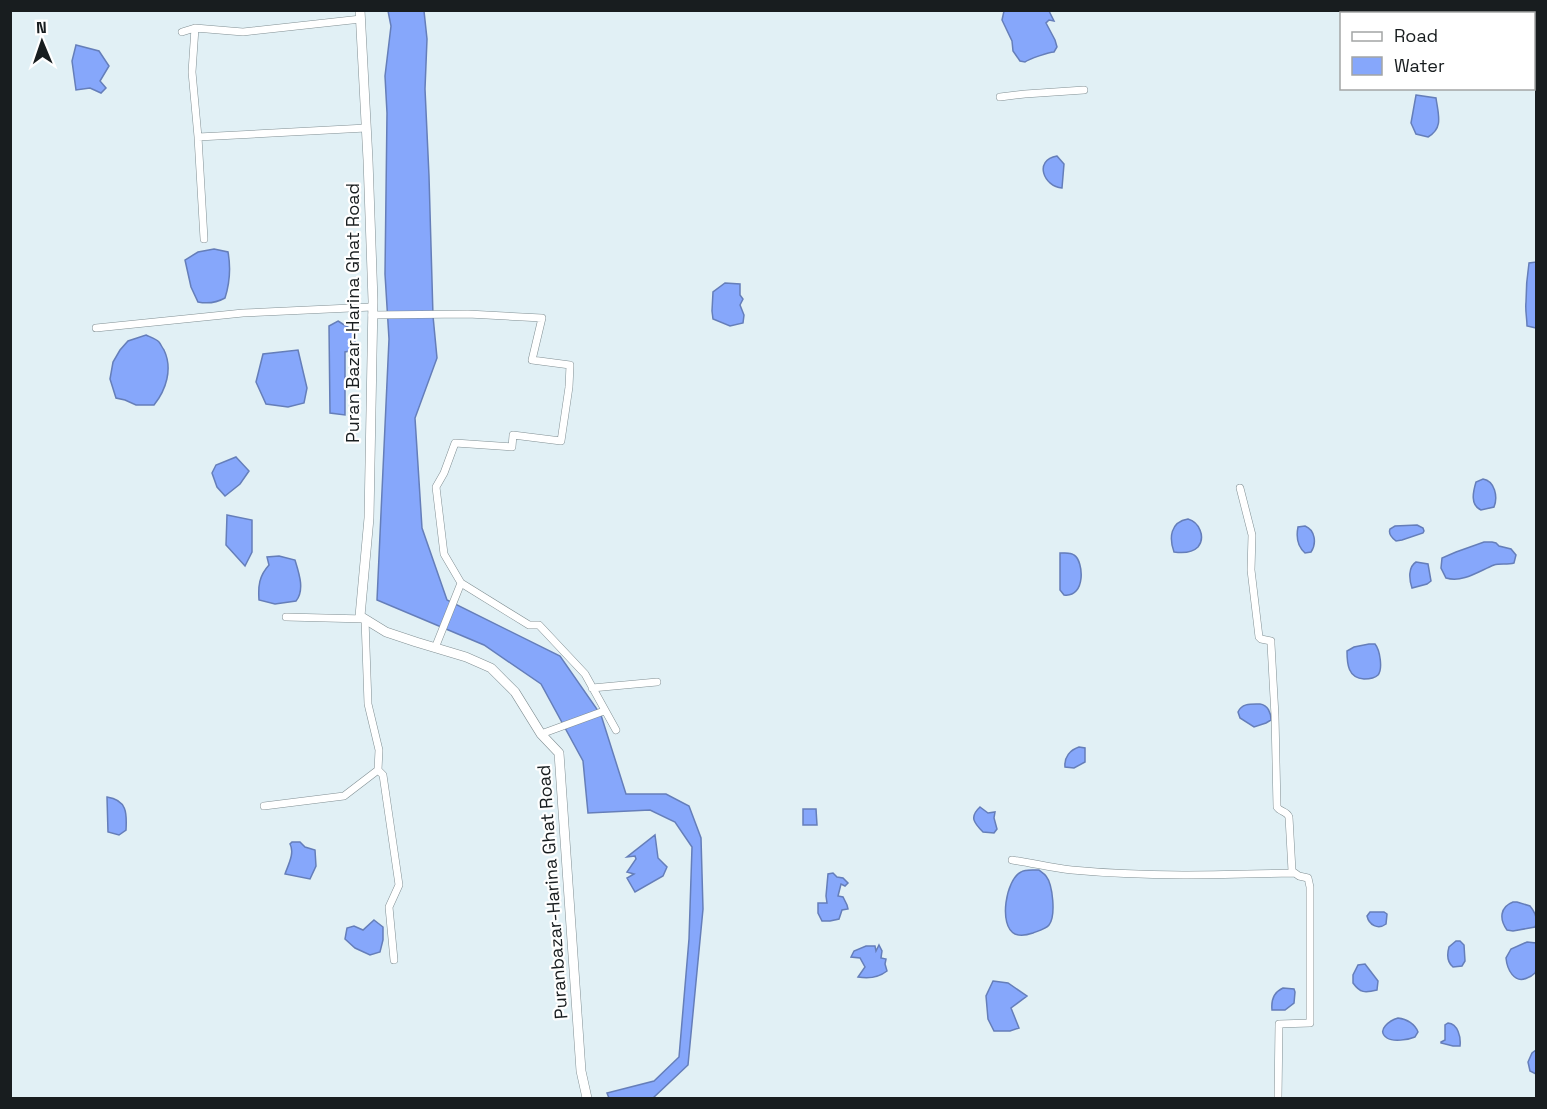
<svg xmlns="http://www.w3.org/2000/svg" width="1547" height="1109" viewBox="0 0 1547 1109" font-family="'Space Grotesk',sans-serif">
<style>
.water{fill:#86a7fb;stroke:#657eb9;stroke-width:1.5}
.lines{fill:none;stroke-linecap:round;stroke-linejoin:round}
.street-casing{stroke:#818f93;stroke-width:8}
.secondary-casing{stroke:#818f93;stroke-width:10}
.street{stroke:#fff;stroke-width:7}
.secondary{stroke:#fff;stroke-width:9}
.labels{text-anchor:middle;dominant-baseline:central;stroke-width:4.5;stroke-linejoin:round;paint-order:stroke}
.street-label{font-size:18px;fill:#181d1f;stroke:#fff}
</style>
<rect width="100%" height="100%" fill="#e1f0f5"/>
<!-- water -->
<path class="water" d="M 388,11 L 424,11 L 427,39 L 425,89 L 429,176 L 433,316 L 437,358 L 415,418 L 422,528 L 447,600 L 560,656 L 601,715 L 626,794 L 666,794 L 689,806 L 701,838 L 703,909 L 688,1065 L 653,1098 L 609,1098 L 607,1093 L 654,1081 L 679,1057 L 689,939 L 692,847 L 675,822 L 650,810 L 588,813 L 583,761 L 541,684 L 484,645 L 377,600 L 389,339 L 385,274 L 387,113 L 385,76 L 391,26 Z
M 1004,11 L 1049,11 L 1054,21 L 1049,20 L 1046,23 L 1055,40 L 1057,47 L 1054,52 C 1049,52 1029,59 1025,62 L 1020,61 L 1013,51 L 1012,41 L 1002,20 Z
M 76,45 L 99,51 L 109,66 L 100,81 L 106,88 L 101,93 L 90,88 L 76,90 L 72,61 Z
M 1416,95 L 1436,98 C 1438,114 1444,128 1428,137 L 1416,134 L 1411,123 Z
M 1057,156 L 1064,164 L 1062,188 C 1044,187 1033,160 1057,156 Z
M 214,249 L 228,252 C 231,268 230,282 225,298 C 216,303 208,304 198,302 L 191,287 L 185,260 L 198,252 Z
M 1536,262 L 1536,328 L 1527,326 C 1527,318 1525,310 1526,302 C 1526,288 1527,276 1529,263 Z
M 725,283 L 740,284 L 740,295 L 743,299 L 740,305 L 744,315 L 743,323 L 730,326 L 713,319 L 712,311 L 713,292 Z
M 338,321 L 354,331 L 356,350 L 345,352 L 345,415 L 330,413 L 329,326 Z
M 146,335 C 150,337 156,339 159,342 C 160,343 163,349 164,350 C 173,369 166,390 154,405 L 136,405 L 125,400 L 116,398 L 110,379 L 113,362 L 120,350 L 128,341 Z
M 298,350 L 307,388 L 304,403 L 288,407 L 266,404 L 256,382 L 263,354 Z
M 236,457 L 249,471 L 240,484 L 225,496 L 217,487 L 212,473 L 216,465 Z
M 1483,479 C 1495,481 1498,497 1494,507 L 1481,510 C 1470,505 1473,492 1476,482 Z
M 227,515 L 252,520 L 252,552 L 245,566 L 226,545 Z
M 1188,519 C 1199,522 1206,537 1198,547 C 1192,553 1181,553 1174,552 C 1169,538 1170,522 1188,519 Z
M 1417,525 L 1423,528 L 1424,531 L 1423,533 L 1402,540 L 1396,541 C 1392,538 1388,534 1390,529 L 1395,526 Z
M 1305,526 C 1315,530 1317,543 1311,552 L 1305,553 C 1297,546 1296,537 1298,527 Z
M 1484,542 L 1492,542 L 1496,543 L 1499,546 L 1511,549 L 1516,555 L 1514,563 C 1507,565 1500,563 1494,565 C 1479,571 1463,583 1446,578 L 1441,568 L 1442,558 L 1456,552 Z
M 1060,553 C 1065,553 1070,552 1074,555 C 1084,561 1086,598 1064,595 L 1060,590 Z
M 279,556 L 295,560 C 299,573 305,590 296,601 L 275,604 L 259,600 C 258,586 259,576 269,565 L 267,557 Z
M 1416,562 L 1428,564 L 1431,581 L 1427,584 L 1412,588 C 1409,579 1408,567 1416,562 Z
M 1369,644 L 1375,644 C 1380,650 1383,669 1378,675 C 1375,678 1368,679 1364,679 C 1348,678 1347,664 1347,651 L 1354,647 Z
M 1260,704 C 1268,705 1271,713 1271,720 L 1266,723 L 1254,727 L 1240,718 L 1238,712 C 1242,703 1251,704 1260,704 Z
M 1079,747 L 1085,748 L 1085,762 L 1074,768 L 1065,767 C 1064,757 1070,750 1079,747 Z
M 107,797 C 127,800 127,813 126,830 L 119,835 L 108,832 Z
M 980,807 L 988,813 L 995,812 L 994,818 L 997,829 L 994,833 L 983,832 C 974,823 969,817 980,807 Z
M 803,809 L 816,809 L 817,825 L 803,825 Z
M 655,835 L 658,858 L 667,867 L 663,876 L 635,892 L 627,878 L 634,874 L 627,872 L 636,859 L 635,856 L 627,857 Z
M 292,842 L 300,842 L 305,847 L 315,850 L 316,866 L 310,879 L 285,874 C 288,865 295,853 290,844 Z
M 1039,870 C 1041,872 1044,873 1046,876 C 1053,885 1056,916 1049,925 C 1046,929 1038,931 1033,933 C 1027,935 1020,936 1015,934 C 998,926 1006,879 1021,872 C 1025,869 1033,870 1039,870 Z
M 833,873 L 837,877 L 843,878 L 848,883 L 845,886 L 841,884 L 838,896 L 843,897 L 847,905 L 848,909 L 842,910 L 839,919 L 830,921 L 822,921 L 818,913 L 818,903 L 827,903 L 826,896 L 828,874 Z
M 1513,902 L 1517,902 L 1530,906 C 1535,912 1538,920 1535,927 L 1513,931 L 1507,930 C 1499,919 1500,907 1513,902 Z
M 1370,912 L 1384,912 L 1387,914 L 1386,924 C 1378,930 1369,925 1367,916 Z
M 374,920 L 383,927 L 383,940 L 380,952 L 370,955 L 355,948 L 345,939 L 347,928 L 354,926 L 363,930 Z
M 1456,941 L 1460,941 L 1464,945 L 1465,961 L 1462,966 L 1453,967 C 1447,962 1447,954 1449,947 Z
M 1527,942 L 1536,943 C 1537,951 1539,966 1535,973 C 1533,975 1530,977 1527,978 C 1514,984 1507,969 1506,958 L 1511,949 Z
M 879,945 L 882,951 L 881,958 L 886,959 L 885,964 L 887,971 C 878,978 869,979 858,977 L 865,967 L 860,958 L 851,957 L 854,951 L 866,946 L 875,946 L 876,951 Z
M 1365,964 L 1378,981 L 1377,990 C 1365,993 1360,993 1353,983 L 1353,975 L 1358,965 Z
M 993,981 L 1008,983 L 1027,996 L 1011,1008 L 1019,1028 L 1010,1031 L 994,1031 L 988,1019 L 986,996 Z
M 1283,988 L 1294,989 L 1295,992 L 1294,1003 L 1285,1010 L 1272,1010 C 1271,1000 1274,992 1283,988 Z
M 1398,1018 C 1407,1019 1415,1024 1418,1032 L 1415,1037 C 1408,1040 1393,1042 1387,1038 C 1375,1030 1391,1020 1398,1018 Z
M 1448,1023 C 1458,1024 1461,1037 1460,1046 L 1453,1046 L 1441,1043 L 1441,1042 L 1445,1040 L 1445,1025 Z
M 1536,1050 L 1536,1074 L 1530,1071 L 1528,1062 L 1532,1053 Z"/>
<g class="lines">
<defs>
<path id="street" d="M 195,28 L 192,72 L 198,137 L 204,239
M 182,32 L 195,28 L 243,32 L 361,19
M 1000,97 L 1025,94 L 1084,90
M 198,137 L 366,128
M 372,315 L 468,314 L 542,318 L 532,360 L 570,365 L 569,387 L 561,441 L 513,435 L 512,447 L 455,443 L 444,473 L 436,487 L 444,554 L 461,583 L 529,625 L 539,625 L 585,674 L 616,730
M 96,328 L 243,313 L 372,307
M 1240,488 L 1252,535 L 1251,570 L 1259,637 L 1261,639 L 1271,641 L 1271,644 L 1275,716 L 1277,807 C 1280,812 1287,811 1289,817 L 1292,871 L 1299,876 L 1308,878 L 1310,887 L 1310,1023 L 1279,1024 L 1278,1098
M 286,617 L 365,619 L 368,704 L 379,750 L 378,770 L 383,775 L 399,885 L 389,907 L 394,960
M 435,648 L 461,583
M 592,688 L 657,682
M 541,734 L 604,711
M 264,806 L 344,796 L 378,770
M 1012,860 C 1033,863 1052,868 1072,870 C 1146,877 1220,875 1294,873"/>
<path id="secondary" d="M 360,10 L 368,160 L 373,301 L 369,518 L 360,616 L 386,632 L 416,642 L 466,657 L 491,668 L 515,692 L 541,734 L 559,753 L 581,1071 L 587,1098"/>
</defs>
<!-- street casing -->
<use href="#street" class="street-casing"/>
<!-- secondary casing -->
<use href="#secondary" class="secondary-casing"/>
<!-- street -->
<use href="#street" class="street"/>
<!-- secondary -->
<use href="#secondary" class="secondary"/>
</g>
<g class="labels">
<!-- street labels -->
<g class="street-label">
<text transform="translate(352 313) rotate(-90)">Puran Bazar-Harina Ghat Road</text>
<text transform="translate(552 892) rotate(-94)">Puranbazar-Harina Ghat Road</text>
</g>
</g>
<!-- border -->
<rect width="1547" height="1109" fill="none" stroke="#181d1f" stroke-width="24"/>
<!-- legend -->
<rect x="1340" y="12" width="195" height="78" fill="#ffffff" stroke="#a3a5a5" stroke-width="1.5"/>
<rect x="1352" y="32" width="30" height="9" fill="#ffffff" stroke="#a3a5a5" stroke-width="1.5"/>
<text x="1394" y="42" font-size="18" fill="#181d1f">Road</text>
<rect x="1352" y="57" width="30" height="18" fill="#86a7fb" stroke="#a3a5a5" stroke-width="1.5"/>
<text x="1394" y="72" font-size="18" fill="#181d1f">Water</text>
<!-- north arrow -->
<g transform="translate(42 42) rotate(358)" stroke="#ffffff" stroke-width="4.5" paint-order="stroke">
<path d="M0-4.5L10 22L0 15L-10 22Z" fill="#181d1f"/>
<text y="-9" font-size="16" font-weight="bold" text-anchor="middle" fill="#181d1f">N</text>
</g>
</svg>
